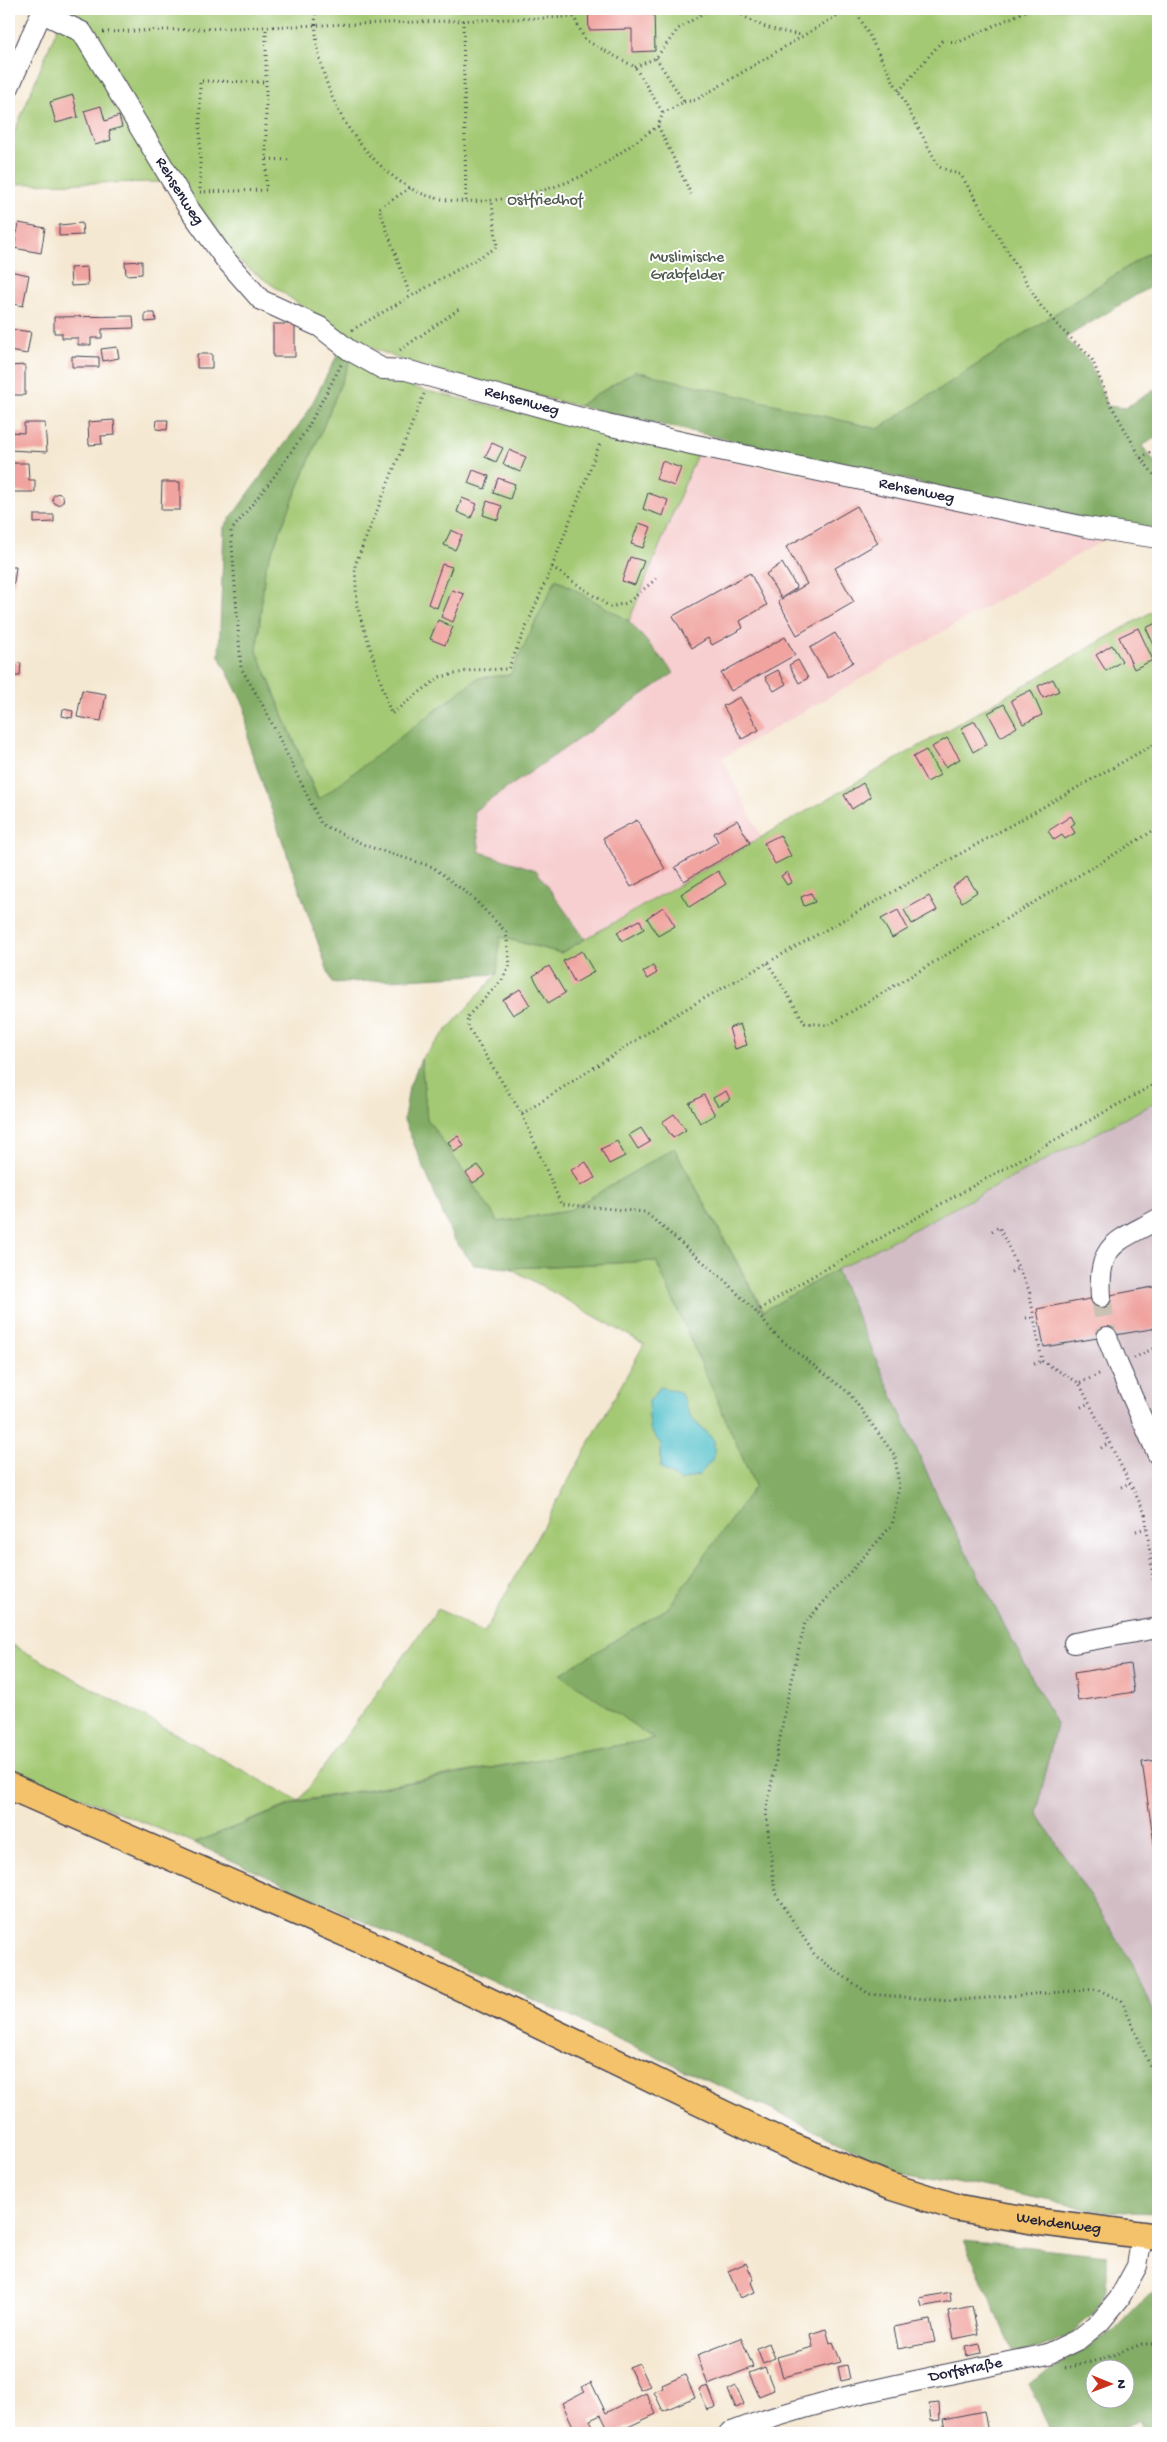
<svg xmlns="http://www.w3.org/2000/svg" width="1167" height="2442" viewBox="0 0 1167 2442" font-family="'Gochi Hand',sans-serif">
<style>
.built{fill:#f7cfd0}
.industrial{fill:#d2bdc5}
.green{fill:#a4c974;stroke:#637658;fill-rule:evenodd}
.forest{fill:#83ad66;stroke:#526850;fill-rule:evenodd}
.water{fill:#53c1cb;stroke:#3a7283}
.building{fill:#f0a39f}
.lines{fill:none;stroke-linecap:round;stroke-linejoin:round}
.minor-tunnel{stroke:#cbc0b4;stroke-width:20;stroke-dasharray:20 10;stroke-linecap:butt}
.minor-casing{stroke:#424052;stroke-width:22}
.major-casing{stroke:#424052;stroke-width:29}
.path{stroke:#424052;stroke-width:3;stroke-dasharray:1 4;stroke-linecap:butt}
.minor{stroke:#fff;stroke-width:20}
.major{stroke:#f4c26a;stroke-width:26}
.labels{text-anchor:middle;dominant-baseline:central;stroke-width:4;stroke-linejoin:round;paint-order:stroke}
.street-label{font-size:16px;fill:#22223b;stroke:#fff}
.park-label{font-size:16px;fill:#505c4f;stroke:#fff}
</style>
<rect width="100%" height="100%" fill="#fff"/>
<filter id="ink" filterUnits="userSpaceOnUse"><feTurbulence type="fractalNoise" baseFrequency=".02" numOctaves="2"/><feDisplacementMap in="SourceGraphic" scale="10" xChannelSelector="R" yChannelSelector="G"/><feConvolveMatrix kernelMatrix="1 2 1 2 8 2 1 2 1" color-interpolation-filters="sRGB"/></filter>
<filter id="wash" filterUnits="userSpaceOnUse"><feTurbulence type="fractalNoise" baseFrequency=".0096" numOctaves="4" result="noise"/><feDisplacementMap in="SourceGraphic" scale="20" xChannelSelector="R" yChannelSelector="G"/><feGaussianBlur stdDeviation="1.12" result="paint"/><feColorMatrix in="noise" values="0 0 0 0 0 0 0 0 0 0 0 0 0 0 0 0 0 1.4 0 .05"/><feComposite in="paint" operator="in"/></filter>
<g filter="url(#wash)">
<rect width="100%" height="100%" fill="#f5e8d2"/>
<!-- built -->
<path class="built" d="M 697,454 L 1111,536 L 722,758 L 761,837 L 585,939 L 536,870 L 480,852 L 474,811 L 674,674 L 629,621 Z"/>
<!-- industrial -->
<path class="industrial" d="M 1158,1101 L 1158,2026 L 1133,1964 L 1036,1813 L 1056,1724 L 940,1502 L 836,1270 Z"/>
<!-- green -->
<path class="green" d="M 65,9 L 1158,9 L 1158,247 L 878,429 L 635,372 L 578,406 L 412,364 L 345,337 L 199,233 L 166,182 L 9,184 L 9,145 Z
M 351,359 L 415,388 L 697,454 L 629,621 L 556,579 L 510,675 L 478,678 L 319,801 L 257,651 L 265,568 Z
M 1158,608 L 1158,1101 L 836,1270 L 764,1311 L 674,1148 L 568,1211 L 499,1222 L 427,1119 L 421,1059 L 497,974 L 500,937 L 561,953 Z
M 656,1261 L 755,1486 L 668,1608 L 561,1674 L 655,1739 L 299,1801 L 194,1843 L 9,1768 L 9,1643 L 299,1801 L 438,1609 L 484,1633 L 644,1344 L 510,1268 ZM 680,1392 L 691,1418 L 714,1440 L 661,1468 L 661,1444 Z"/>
<!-- forest -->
<path class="forest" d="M 1158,247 L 1158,282 L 1065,338 L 1089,361 L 1107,406 L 1125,408 L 1158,388 L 1158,436 L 1142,446 L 1158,466 L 1158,530 L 1114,526 L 578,406 L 635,371 L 878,429 Z
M 340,350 L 351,359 L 265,568 L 257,651 L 318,800 L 478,678 L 510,675 L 556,579 L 629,621 L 674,673 L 474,811 L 480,852 L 536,870 L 585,939 L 561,953 L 500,937 L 497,974 L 332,983 L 249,745 L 245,707 L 219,656 L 224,527 L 306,415 Z
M 421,1059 L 427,1119 L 499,1222 L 568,1211 L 674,1148 L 763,1311 L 836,1270 L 940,1502 L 1056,1724 L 1037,1813 L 1133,1964 L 1158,2026 L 1158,2213 L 1101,2211 L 906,2172 L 194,1843 L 299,1802 L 654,1739 L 560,1674 L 668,1608 L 755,1486 L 656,1261 L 510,1268 L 474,1265 L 453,1238 L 404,1120 L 409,1087 Z
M 964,2240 L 1107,2255 L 1107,2288 L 1093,2315 L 1070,2335 L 1042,2347 L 1014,2353 Z
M 1158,2289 L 1158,2433 L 1145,2433 L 1139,2420 L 1112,2433 L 1052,2433 L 1029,2384 L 1113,2331 L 1148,2295 ZM 1094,2370 L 1124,2370 L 1124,2400 L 1094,2400 Z"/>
<!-- water -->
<path class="water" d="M 660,1387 L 680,1392 L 691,1418 L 714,1440 L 714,1458 L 699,1475 L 680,1481 L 661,1468 L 661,1444 L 650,1430 L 648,1403 Z"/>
<g id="blocks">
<!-- building -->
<path class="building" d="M 588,9 L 654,9 L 655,51 L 632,52 L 632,29 L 589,30 Z
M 73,95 L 78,117 L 56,123 L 50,102 Z
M 101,106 L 105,121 L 119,116 L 122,127 L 109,131 L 111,140 L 95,145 L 84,111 Z
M 19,223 L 45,228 L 41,253 L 14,248 Z
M 82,223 L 83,235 L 59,236 L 59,225 Z
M 142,261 L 142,274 L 126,275 L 125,262 Z
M 87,267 L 88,285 L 71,286 L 70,268 Z
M 9,271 L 29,275 L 23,306 L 9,303 Z
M 145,313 L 155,313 L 156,321 L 145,322 Z
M 133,316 L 134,328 L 102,329 L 102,338 L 91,338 L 91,345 L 78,345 L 78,338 L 62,338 L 62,333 L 54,333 L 54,317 Z
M 273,324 L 295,324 L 295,357 L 273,357 Z
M 10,329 L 31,332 L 27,354 L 9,351 Z
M 117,347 L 119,358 L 103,361 L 101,349 Z
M 197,354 L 212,354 L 212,368 L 197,368 Z
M 72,356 L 99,357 L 99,367 L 72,367 Z
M 25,365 L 25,395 L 9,395 L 9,366 Z
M 114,420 L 115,435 L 101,436 L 102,444 L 89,445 L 88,422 Z
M 157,420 L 168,420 L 167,430 L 156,429 Z
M 24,423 L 45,423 L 47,452 L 9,450 L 9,432 L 24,433 Z
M 492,443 L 503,448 L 496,462 L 485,457 Z
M 509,450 L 526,457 L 520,472 L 503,464 Z
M 662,461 L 681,468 L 674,486 L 656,479 Z
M 9,463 L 28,463 L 29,480 L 35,480 L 35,492 L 13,492 L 13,496 L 9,496 Z
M 473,470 L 489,476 L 485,489 L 468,483 Z
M 498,478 L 515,484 L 510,499 L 493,493 Z
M 162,482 L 180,482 L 180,510 L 161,510 Z
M 648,493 L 668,500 L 663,516 L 643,509 Z
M52.5 499a5.5 5.5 0 1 1 11 0a5.5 5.5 0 1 1-11 0Z
M 462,498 L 477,504 L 471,518 L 457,512 Z
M 487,501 L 502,506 L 498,520 L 483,515 Z
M 857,506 L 878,543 L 835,568 L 854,602 L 797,635 L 778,601 L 807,584 L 786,547 Z
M 34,515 L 54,515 L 54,522 L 34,523 Z
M 639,523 L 651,527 L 643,548 L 631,544 Z
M 451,530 L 462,535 L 455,550 L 444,545 Z
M 630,557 L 644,561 L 635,585 L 622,581 Z
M 782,563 L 797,588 L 781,598 L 766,574 Z
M 442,564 L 452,567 L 437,608 L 428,604 Z
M 9,567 L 16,567 L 14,583 L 9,583 Z
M 750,573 L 767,605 L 740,621 L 743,628 L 712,645 L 708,638 L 692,648 L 673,616 Z
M 452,590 L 464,594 L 453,622 L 441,617 Z
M 438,620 L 453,627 L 445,645 L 430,639 Z
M 1158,622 L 1158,654 L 1146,628 Z
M 1138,628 L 1153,660 L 1134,669 L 1119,637 Z
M 835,633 L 853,662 L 828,678 L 810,648 Z
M 785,637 L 795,655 L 731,691 L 721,673 Z
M 1112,645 L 1122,661 L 1106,671 L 1096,655 Z
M 798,660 L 808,678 L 799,683 L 789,665 Z
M 12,662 L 21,663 L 20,676 L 11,676 Z
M 778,670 L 786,684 L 774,691 L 765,677 Z
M 1053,679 L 1059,691 L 1043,698 L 1038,686 Z
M 82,690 L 106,694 L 101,721 L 77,717 Z
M 1031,690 L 1042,715 L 1023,724 L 1011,700 Z
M 740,697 L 759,730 L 742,739 L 723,706 Z
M 1004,704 L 1017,727 L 1001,737 L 988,713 Z
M 63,709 L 73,711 L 72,718 L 62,716 Z
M 975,721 L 987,744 L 973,752 L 961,728 Z
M 947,738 L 960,759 L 945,767 L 932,747 Z
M 926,750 L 940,775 L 927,782 L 913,757 Z
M 863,783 L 871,797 L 852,809 L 844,795 Z
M 1071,816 L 1075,823 L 1071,826 L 1075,833 L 1065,839 L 1062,835 L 1054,840 L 1048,831 Z
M 637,820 L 665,869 L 631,887 L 603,838 Z
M 737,820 L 750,843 L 684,881 L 675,867 L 718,842 L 714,833 Z
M 780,835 L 791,856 L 775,864 L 764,843 Z
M 718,871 L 726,884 L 689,907 L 681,894 Z
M 787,872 L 792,882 L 787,885 L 781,876 Z
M 967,877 L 977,892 L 962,902 L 952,887 Z
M 811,893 L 815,902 L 804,906 L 801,897 Z
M 929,896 L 937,910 L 912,924 L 904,910 Z
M 663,907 L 675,926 L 658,936 L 647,918 Z
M 898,910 L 908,929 L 892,938 L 881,919 Z
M 640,920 L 644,929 L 622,941 L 617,932 Z
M 582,951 L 594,972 L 575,983 L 563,961 Z
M 549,966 L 565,993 L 548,1003 L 533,976 Z
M 653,966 L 657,973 L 647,979 L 643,972 Z
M 520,989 L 530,1005 L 513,1015 L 503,1000 Z
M 740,1024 L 747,1045 L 735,1049 L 729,1028 Z
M 726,1091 L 730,1099 L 718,1106 L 713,1098 Z
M 704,1095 L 715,1115 L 700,1123 L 689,1103 Z
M 674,1114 L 686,1130 L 673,1138 L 662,1122 Z
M 641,1128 L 650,1142 L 638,1149 L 629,1135 Z
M 458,1136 L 464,1146 L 454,1152 L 448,1142 Z
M 617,1141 L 625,1156 L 609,1164 L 601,1149 Z
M 586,1162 L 595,1178 L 580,1186 L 571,1170 Z
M 478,1165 L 486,1175 L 473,1183 L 466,1173 Z
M 1158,1286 L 1158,1331 L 1157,1328 L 1044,1347 L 1037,1309 Z
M 1130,1664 L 1134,1692 L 1078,1701 L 1074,1673 Z
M 1158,1760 L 1158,1864 L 1157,1864 L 1142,1762 Z
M 746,2263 L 754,2280 L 751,2282 L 755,2292 L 740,2298 L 728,2271 Z
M 950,2292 L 951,2301 L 922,2307 L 920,2298 Z
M 972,2306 L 978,2334 L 954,2339 L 948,2311 Z
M 930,2320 L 935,2342 L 898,2349 L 894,2327 Z
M 826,2329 L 830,2343 L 833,2342 L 841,2362 L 783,2377 L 777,2357 L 813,2347 L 810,2334 Z
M 741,2338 L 753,2367 L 708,2385 L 697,2355 Z
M 769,2343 L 775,2358 L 763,2363 L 757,2348 Z
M 980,2344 L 982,2353 L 967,2356 L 965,2347 Z
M 639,2363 L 650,2386 L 640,2390 L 629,2367 Z
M 847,2365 L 850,2379 L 841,2381 L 838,2367 Z
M 765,2367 L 774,2390 L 759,2396 L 749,2373 Z
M 685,2375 L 695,2397 L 663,2411 L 654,2392 L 663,2388 L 662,2385 Z
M 591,2382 L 606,2413 L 646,2393 L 656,2414 L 615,2433 L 610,2433 L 601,2415 L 590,2420 L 597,2433 L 564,2433 L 574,2428 L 562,2403 L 585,2391 L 582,2387 Z
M 708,2386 L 716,2407 L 707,2410 L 699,2389 Z
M 736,2386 L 744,2404 L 736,2408 L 728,2390 Z
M 939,2403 L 940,2420 L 931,2421 L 929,2404 Z
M 984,2411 L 988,2433 L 939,2433 L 938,2430 L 945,2429 L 943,2419 Z"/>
</g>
</g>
<g filter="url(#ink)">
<use href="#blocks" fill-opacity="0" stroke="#424052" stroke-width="1"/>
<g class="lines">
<!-- minor-tunnel -->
<path class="minor-tunnel" d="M 1101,1297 L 1107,1337"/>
<defs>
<g id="minor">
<path id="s1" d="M 42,13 L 82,32 L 187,206 L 225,259 L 261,300 L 320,327 L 349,350 L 383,369 L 406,370 L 607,425 L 691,444 L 1086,527 L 1158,538"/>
<path d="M 9,87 L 43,9"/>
<path d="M 1101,1297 C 1097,1243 1117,1242 1158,1219"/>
<path d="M 1107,1337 L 1118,1365 L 1158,1455"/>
<path d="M 1074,1643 L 1158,1628"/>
<path id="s2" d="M 729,2433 C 831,2394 942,2376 1048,2354 L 1079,2339 L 1100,2322 L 1119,2299 L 1137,2266 L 1142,2236"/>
</g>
<g id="major">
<path id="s3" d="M 9,1786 L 370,1944 L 784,2143 L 889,2186 L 959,2208 L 1041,2222 L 1158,2237"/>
</g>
</defs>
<!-- minor casing -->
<use href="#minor" class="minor-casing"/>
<!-- major casing -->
<use href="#major" class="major-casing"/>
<!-- path -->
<path class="path" d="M 316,9 C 312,49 329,101 352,133 C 367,154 388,175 410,188 C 457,216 547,195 592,171 C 615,158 636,141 658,126
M 734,9 C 755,26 777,32 803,35
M 855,9 L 939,167 L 961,175 L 1041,306 L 1061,329 L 1091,357 L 1110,403 L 1141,458 L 1158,480
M 574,17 L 576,9
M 463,20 L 466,202
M 103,32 L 574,17 L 585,40 L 635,67 L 663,113
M 656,58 L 684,102 L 663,113 L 658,126 L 691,194
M 635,67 L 656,58 L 678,29 L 710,9
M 899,91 L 942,41 L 959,42 L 1030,9
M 684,102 L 696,100 L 848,9
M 267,159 L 291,160
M 410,188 L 379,208 L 410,295
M 200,189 L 200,81 L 267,82
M 200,192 L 266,190 L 266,27
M 352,330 L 497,247 L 492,202
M 400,350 L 459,309
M 341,365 L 307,429 L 273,478 L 231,531 L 241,668 L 265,709 L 321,824 L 367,846 L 433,867 L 474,899 L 506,932 L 510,965 L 502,980 L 467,1017 L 468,1027 L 522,1114 L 561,1204 L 645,1212 L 724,1280 L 756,1312 L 776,1336 L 849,1393 L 895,1456 L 899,1487 L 892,1525 L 805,1623 L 790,1685 L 766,1813 L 775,1893 L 816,1957 L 869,1994 L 949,2001 L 1097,1989 L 1122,2001 L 1158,2084
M 424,394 L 355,565 L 357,606 L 391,714 L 440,677 L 473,670 L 508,669 L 552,567 L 600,443
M 1141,458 L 1158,447
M 552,567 L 610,607 L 627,603 L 656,579
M 768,963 L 805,1023 L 829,1025 L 1158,828
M 522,1114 L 675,1015 L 1158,742
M 992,1231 L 999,1227 L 1029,1290 L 1042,1361 L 1079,1383 L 1145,1513 L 1157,1610
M 1011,1272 L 1019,1268
M 756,1312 L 804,1281 L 1158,1082
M 1026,1318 L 1034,1317
M 1134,1358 L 1158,1346
M 1034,1364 L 1042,1361
M 1080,1383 L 1101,1373
M 1081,1407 L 1089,1403
M 1101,1448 L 1109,1443
M 1121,1487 L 1130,1483
M 1136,1531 L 1147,1528
M 1065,2368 L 1103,2359 L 1142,2344 L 1158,2344"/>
<!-- minor -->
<use href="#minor" class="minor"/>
<!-- major -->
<use href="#major" class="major"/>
</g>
</g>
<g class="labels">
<!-- street labels -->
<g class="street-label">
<text stroke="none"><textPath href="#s1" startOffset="231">Rehsenweg</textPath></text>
<text stroke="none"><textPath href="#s1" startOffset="651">Rehsenweg</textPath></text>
<text stroke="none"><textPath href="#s1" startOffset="1056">Rehsenweg</textPath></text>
<text stroke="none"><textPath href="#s3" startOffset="1141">Wehdenweg</textPath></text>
<text stroke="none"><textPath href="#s2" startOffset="245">Dorfstraße</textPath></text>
</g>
<!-- park labels -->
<g class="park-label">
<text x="545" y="201">Ostfriedhof</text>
<text x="687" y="258">Muslimische<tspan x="687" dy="18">Grabfelder</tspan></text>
</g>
</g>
<!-- margin -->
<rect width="1167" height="2442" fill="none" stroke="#fff" stroke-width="30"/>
<!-- north arrow -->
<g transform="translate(1110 2384) rotate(91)"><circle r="24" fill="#ffffff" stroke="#a7a7b1"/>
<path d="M0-4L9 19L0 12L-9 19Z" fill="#c8321e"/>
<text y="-8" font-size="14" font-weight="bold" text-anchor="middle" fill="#22223b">N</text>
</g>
</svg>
